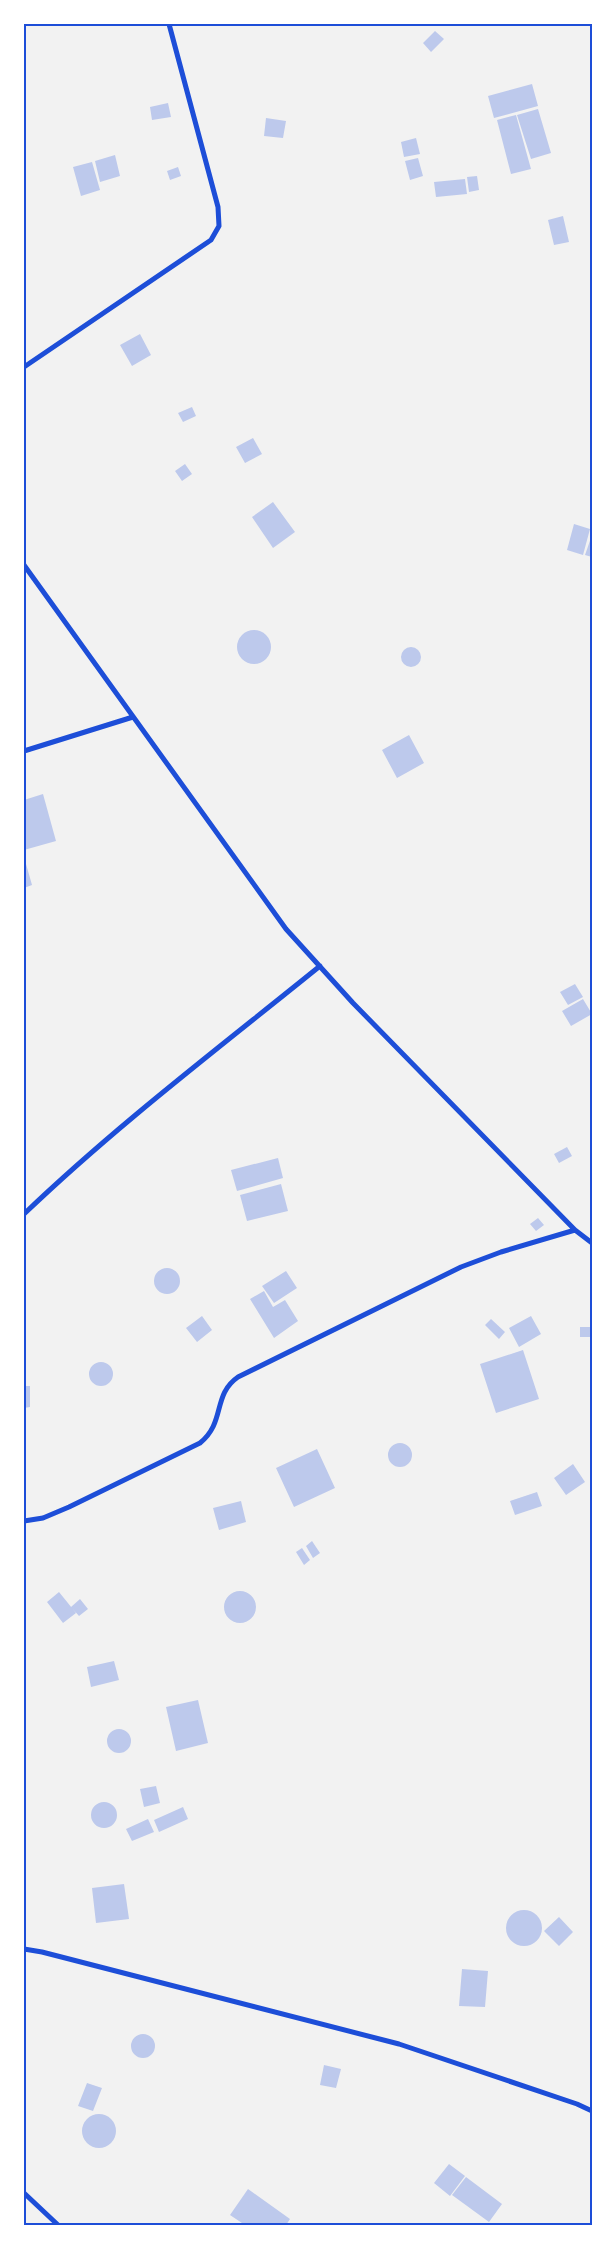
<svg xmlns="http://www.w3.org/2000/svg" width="616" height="2249" viewBox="0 0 616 2249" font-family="Inter,sans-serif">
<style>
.building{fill:#bdc9ec}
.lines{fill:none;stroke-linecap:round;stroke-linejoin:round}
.minor{stroke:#1d4ed8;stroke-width:5}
.neatline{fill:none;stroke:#1d4ed8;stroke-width:2}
</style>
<rect width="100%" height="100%" fill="#f2f2f2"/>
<!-- building -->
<path class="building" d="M 435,31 L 444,39 L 431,52 L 423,43 Z
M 532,84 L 538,106 L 494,118 L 488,96 Z
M 168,103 L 171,117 L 152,120 L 150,107 Z
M 538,109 L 551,153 L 531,159 L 517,115 Z
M 516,115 L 531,169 L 511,174 L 497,120 Z
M 266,118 L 286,121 L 283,138 L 264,136 Z
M 416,138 L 420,154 L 404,157 L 401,142 Z
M 115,155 L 120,176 L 100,182 L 95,161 Z
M 418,158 L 423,176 L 410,180 L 405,161 Z
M 92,162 L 100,190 L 81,196 L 73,167 Z
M 178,167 L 181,176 L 170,180 L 167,171 Z
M 477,176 L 479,190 L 469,192 L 467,177 Z
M 465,179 L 467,194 L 436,197 L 434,182 Z
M 563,216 L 569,242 L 554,245 L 548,220 Z
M 140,334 L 151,355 L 132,366 L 120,345 Z
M 192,407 L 196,416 L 183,422 L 178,413 Z
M 253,438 L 262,454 L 245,463 L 236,447 Z
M 185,464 L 192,474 L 182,481 L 175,471 Z
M 273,502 L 295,532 L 273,548 L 252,517 Z
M 574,524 L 590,529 L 583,555 L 567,550 Z
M 592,535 L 592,557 L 585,555 Z
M237 647a17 17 0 1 1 34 0a17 17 0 1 1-34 0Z
M401 657a10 10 0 1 1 20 0a10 10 0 1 1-20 0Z
M 409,735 L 424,763 L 397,778 L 382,750 Z
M 43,794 L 56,841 L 24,850 L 24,800 Z
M 24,857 L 32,885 L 24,888 Z
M 575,984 L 583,997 L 568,1005 L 560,992 Z
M 583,999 L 592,1014 L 571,1026 L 562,1011 Z
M 567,1147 L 572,1156 L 559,1163 L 554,1154 Z
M 278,1158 L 283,1178 L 237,1191 L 231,1170 Z
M 281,1184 L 288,1211 L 247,1221 L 240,1195 Z
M 538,1218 L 544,1225 L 536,1231 L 530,1224 Z
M154 1281a13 13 0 1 1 26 0a13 13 0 1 1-26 0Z
M 286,1271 L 297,1288 L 274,1303 L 262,1286 Z
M 264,1291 L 273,1307 L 285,1300 L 298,1321 L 274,1338 L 250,1299 Z
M 202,1316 L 212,1330 L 197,1342 L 186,1328 Z
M 531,1316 L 541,1334 L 519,1347 L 509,1328 Z
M 491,1319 L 505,1332 L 499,1339 L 485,1325 Z
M 580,1327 L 590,1327 L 590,1337 L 580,1337 Z
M 523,1350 L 539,1399 L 496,1413 L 480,1364 Z
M89 1374a12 12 0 1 1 24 0a12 12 0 1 1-24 0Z
M 24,1386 L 30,1386 L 30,1407 L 24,1408 Z
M388 1455a12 12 0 1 1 24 0a12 12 0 1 1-24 0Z
M 317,1449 L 335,1488 L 294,1507 L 276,1468 Z
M 573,1464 L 585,1482 L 566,1495 L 554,1478 Z
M 537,1492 L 542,1506 L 515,1515 L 510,1501 Z
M 241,1501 L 246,1522 L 219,1530 L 213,1508 Z
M 312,1541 L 320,1553 L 313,1558 L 306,1546 Z
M 302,1548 L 310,1560 L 304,1565 L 296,1552 Z
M224 1607a16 16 0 1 1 32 0a16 16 0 1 1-32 0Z
M 59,1592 L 76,1613 L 63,1623 L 47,1602 Z
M 80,1599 L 88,1609 L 79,1616 L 71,1607 Z
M 114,1661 L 119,1680 L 91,1687 L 87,1667 Z
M 198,1700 L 208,1743 L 176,1751 L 166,1707 Z
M107 1741a12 12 0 1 1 24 0a12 12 0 1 1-24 0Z
M 156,1786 L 160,1803 L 144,1807 L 140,1789 Z
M91 1815a13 13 0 1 1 26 0a13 13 0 1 1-26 0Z
M 183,1807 L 188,1819 L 159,1832 L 154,1820 Z
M 148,1819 L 154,1832 L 132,1841 L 126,1829 Z
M 124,1884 L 129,1919 L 96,1923 L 92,1888 Z
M506 1928a18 18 0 1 1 36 0a18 18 0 1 1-36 0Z
M 559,1917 L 573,1932 L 559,1946 L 544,1931 Z
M 462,1969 L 488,1971 L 485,2007 L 459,2006 Z
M131 2046a12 12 0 1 1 24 0a12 12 0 1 1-24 0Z
M 324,2065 L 341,2069 L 336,2088 L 320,2085 Z
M 87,2083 L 102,2088 L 93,2111 L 78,2106 Z
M82 2131a17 17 0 1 1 34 0a17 17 0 1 1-34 0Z
M 449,2164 L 465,2176 L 450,2196 L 434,2183 Z
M 466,2177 L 502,2204 L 489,2222 L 452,2195 Z
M 248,2189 L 290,2219 L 286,2225 L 245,2225 L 230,2215 Z"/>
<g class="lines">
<!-- minor -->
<path class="minor" d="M 24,367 L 211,240 L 219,226 L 218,207 L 169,24
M 24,565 L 286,929 L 353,1003 L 575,1230 L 592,1243
M 24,751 L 133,717
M 24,1214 C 117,1125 220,1047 320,966
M 24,1521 L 43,1518 L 69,1507 L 200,1443 C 226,1422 212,1395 238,1377 L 461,1267 L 501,1252 L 575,1230
M 24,1949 L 42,1952 L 399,2044 L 577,2104 L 592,2111
M 24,2193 L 58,2225"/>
</g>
<!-- border -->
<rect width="616" height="2249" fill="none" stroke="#ffffff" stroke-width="50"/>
<rect x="25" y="25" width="566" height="2199" class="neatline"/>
</svg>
